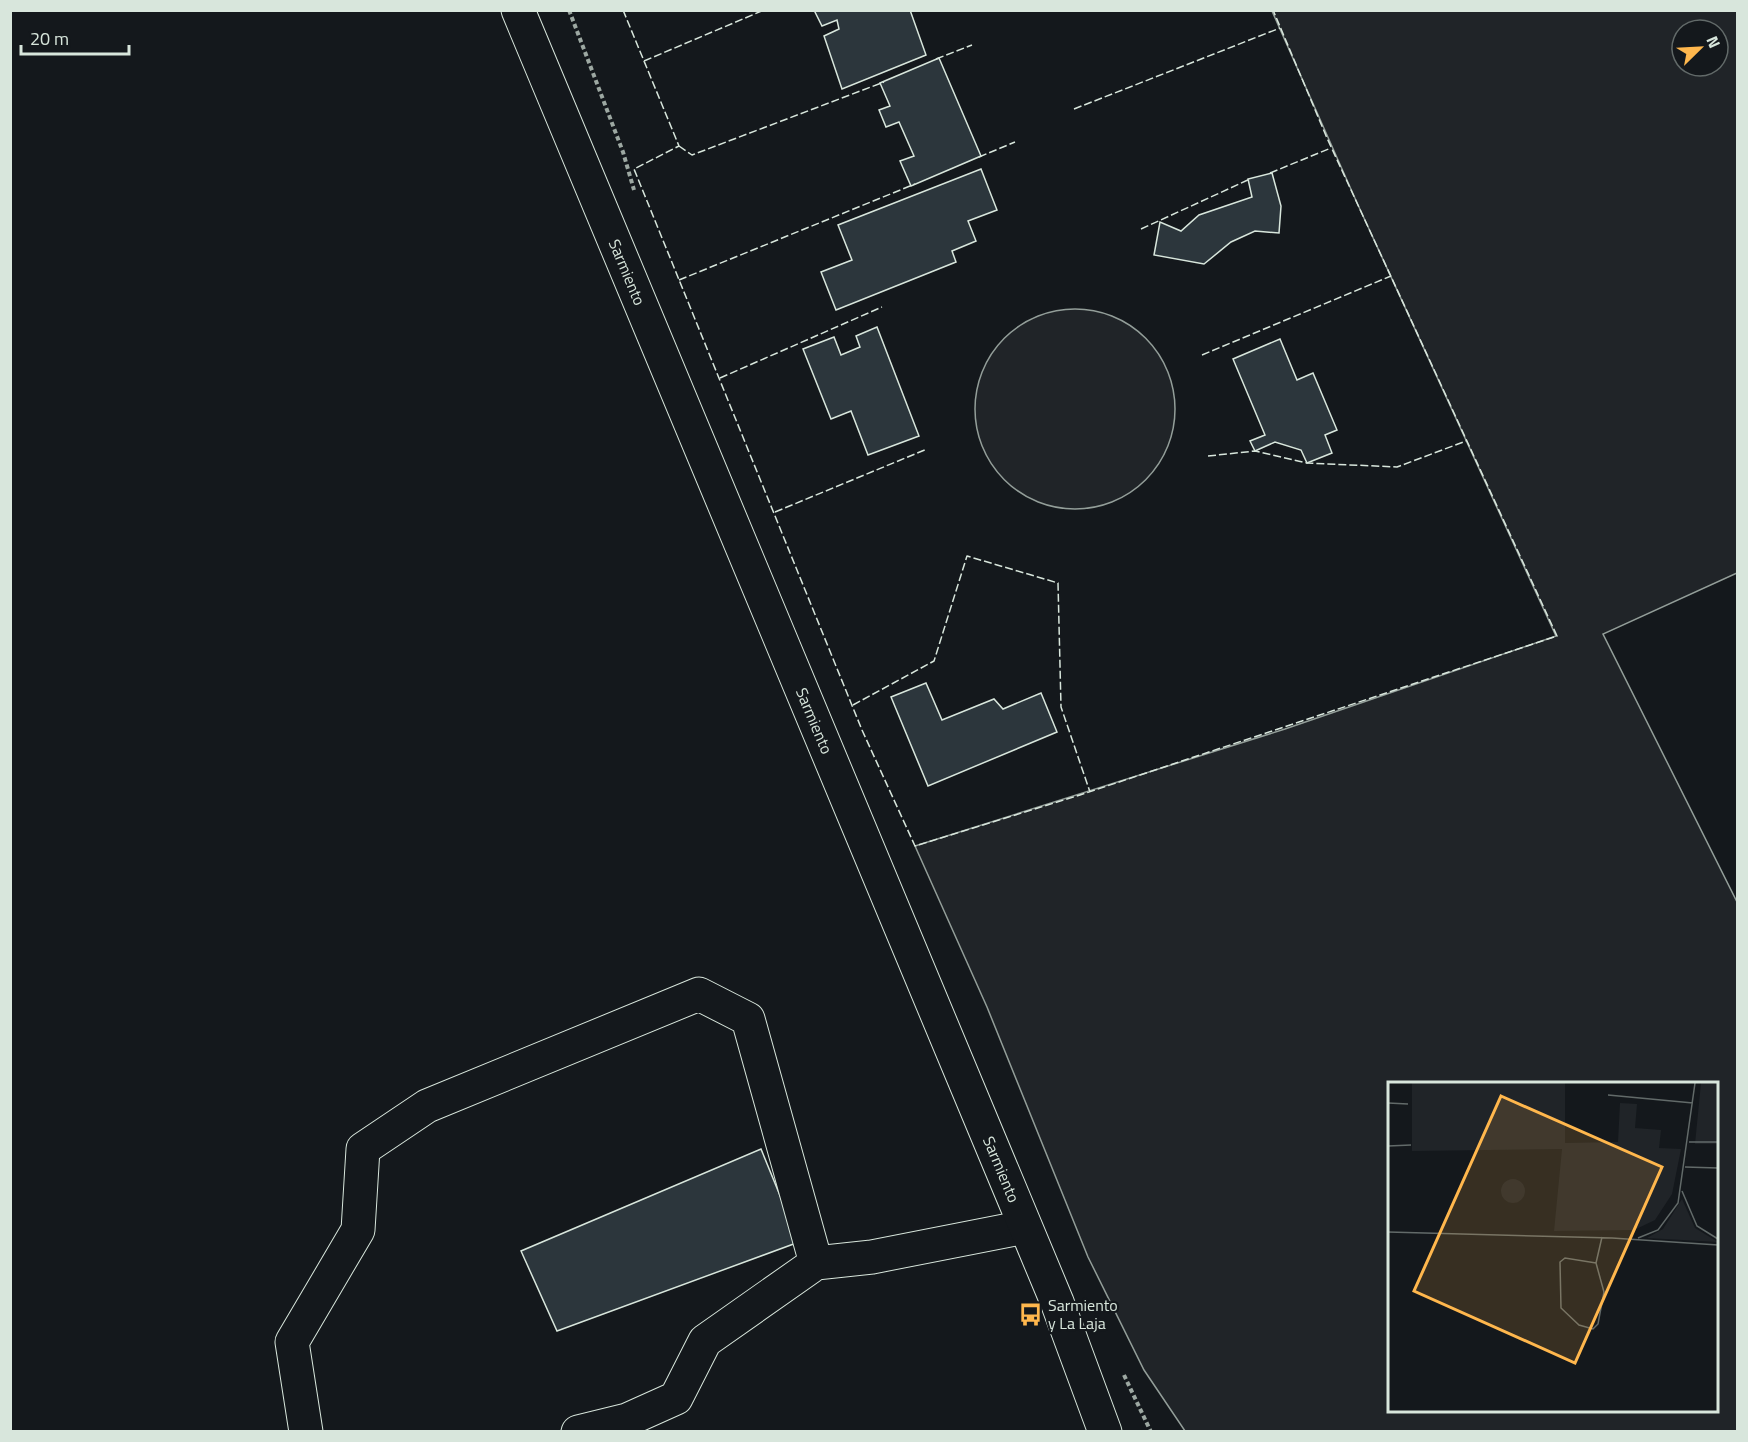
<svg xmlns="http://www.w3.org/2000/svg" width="1748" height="1442" viewBox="0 0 1748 1442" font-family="'Titillium Web',sans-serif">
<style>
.green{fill:#202428;stroke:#939e99;stroke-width:1.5;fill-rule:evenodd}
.building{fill:#2c363c;stroke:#d8e6dc;stroke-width:1.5}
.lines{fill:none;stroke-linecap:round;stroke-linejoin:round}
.minor-casing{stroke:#d8e6dc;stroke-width:35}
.major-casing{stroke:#d8e6dc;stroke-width:35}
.path{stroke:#9da8a2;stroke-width:4;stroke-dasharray:4.5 3;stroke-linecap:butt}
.minor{stroke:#14181c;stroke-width:33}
.major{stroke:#14181c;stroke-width:33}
.fence{stroke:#d8e6dc;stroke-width:1.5;stroke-dasharray:8 3;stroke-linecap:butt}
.labels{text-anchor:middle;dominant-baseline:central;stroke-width:4.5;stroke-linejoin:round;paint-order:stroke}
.street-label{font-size:16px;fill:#d8e6dc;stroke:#14181c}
.poi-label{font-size:16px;fill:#d8e6dc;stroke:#14181c;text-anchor:start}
.inset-road{fill:none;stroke:#626a69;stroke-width:1.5}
.view{fill:#ffb74d;fill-opacity:0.15;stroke:#ffb74d;stroke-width:3}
.inset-edge{fill:none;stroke:#d8e6dc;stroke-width:3}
</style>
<rect width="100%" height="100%" fill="#14181c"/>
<!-- green -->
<path class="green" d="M 1272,11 L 1737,11 L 1737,573 L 1603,634 L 1737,902 L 1737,1431 L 1185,1431 L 1144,1370 L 1088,1257 L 987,1007 L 915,846 L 1285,729 L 1556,636 L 1358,205 ZM 1682,30 L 1718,30 L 1718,66 L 1682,66 ZM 1390,1084 L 1716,1084 L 1716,1410 L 1390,1410 Z
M975 409a100 100 0 1 1 200 0a100 100 0 1 1-200 0Z"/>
<!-- building -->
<path class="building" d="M 814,10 L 910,10 L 926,55 L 842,89 L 824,36 L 839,29 L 837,20 L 822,26 Z
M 939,58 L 981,156 L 911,186 L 900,161 L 914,156 L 899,122 L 886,127 L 879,110 L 890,106 L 880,83 Z
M 981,169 L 997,210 L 968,221 L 976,241 L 952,251 L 956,262 L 836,310 L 821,272 L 852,260 L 838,225 Z
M 1272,173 L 1281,206 L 1279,233 L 1255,231 L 1231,242 L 1204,264 L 1154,255 L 1160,222 L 1181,231 L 1199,215 L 1252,197 L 1248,179 Z
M 877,327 L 919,436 L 868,455 L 851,411 L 831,419 L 803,349 L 834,337 L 841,355 L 860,347 L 856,336 Z
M 1280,339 L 1297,380 L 1313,373 L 1337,430 L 1325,435 L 1332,453 L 1307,463 L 1301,450 L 1275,442 L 1255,451 L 1250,441 L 1265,435 L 1233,359 Z
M 926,683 L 942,720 L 994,699 L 1003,709 L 1041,693 L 1057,732 L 928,786 L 891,697 Z
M 761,1149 L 799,1242 L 557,1331 L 521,1251 Z"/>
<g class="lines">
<defs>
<path id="minor" d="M 306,1432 L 292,1342 L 358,1230 L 363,1149 L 427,1106 L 699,994 L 748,1019 L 816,1263
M 578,1432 L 627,1420 L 676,1398 L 705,1341 L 816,1263 L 872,1257 L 1025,1227"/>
<g id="major">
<path id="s1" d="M 518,10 L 1057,1302 L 1105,1432"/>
</g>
</defs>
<!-- minor casing -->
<use href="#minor" class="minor-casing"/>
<!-- major casing -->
<use href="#major" class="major-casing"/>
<!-- path -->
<path class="path" d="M 569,10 L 623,152 L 634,190
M 1124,1375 L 1151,1432"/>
<!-- minor -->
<use href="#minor" class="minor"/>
<!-- major -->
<use href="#major" class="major"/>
<!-- fence -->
<path class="fence" d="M 623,10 L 679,146 L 634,169 L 862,730 L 915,846 L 1080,795 L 1557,636 L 1327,138 L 1273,10
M 936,59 L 972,45
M 644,61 L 764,10
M 1074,109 L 1280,28
M 679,146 L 692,155 L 884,82
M 979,157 L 1015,142
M 1270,173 L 1331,148
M 1141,229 L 1250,179
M 679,280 L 915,184
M 1202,355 L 1391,276
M 720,378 L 882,307
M 1208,456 L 1255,451 L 1307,463 L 1397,467 L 1466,441
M 775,512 L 927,449
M 853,705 L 934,661 L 967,556 L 1058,583 L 1061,707 L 1090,792"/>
</g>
<!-- icons -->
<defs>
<symbol id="bus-bare" viewBox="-9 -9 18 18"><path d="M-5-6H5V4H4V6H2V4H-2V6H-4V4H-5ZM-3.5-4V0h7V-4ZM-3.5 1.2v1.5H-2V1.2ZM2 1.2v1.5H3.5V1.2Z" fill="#ffb74d" stroke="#14181c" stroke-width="2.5" paint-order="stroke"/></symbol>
</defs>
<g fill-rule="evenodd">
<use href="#bus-bare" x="1014" y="1298" width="33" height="33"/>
</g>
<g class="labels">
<!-- street labels -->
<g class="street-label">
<text stroke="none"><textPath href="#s1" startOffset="284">Sarmiento</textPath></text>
<text stroke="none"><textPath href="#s1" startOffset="770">Sarmiento</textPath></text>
<text stroke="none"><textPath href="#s1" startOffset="1256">Sarmiento</textPath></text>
</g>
<!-- poi labels -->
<g class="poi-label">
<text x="1048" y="1305">Sarmiento<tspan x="1048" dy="18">y La Laja</tspan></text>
</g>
</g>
<!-- overview -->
<g transform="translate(1388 1082)">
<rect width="330" height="330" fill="#14181c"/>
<path d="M 24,1 L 177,1 L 177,61 L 230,60 L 232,21 L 249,22 L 247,46 L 273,48 L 271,66 L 293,67 L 284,112 L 267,138 L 246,148 L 166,149 L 174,67 L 24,69 ZM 313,1 L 330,1 L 330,62 L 307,62 ZM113 109a12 12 0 1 1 24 0a12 12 0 1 1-24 0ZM 294,117 L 307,146 L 330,160 L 259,156 L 275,147 Z" fill="#202428"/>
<path class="inset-road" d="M 220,13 L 305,21M 0,21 L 20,22M 301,60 L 330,60M 0,64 L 23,63M 297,85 L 330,86M 294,109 L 309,144 L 330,157M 0,150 L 224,156 L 330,163M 250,156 L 270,148 L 290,121 L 307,1M 208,181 L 177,176 L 172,180 L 173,226 L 191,243 L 205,247 L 210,242 L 216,210 L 208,181 L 214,155"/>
<path class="view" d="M 113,14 L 274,85 L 187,281 L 26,209 Z"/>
<rect width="330" height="330" class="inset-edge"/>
</g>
<!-- border -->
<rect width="1748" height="1442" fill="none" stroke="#d8e6dc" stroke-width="24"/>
<!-- north arrow -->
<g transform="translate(1700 48) rotate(66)"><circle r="28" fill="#14181c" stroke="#626a69" stroke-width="1.5"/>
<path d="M0-4.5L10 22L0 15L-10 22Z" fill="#ffb74d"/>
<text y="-9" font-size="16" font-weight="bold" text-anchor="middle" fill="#d8e6dc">N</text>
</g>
<!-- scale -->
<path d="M21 45v9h108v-9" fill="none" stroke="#d8e6dc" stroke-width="3"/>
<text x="30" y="45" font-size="18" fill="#d8e6dc" stroke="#14181c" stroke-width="4.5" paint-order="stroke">20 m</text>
</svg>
